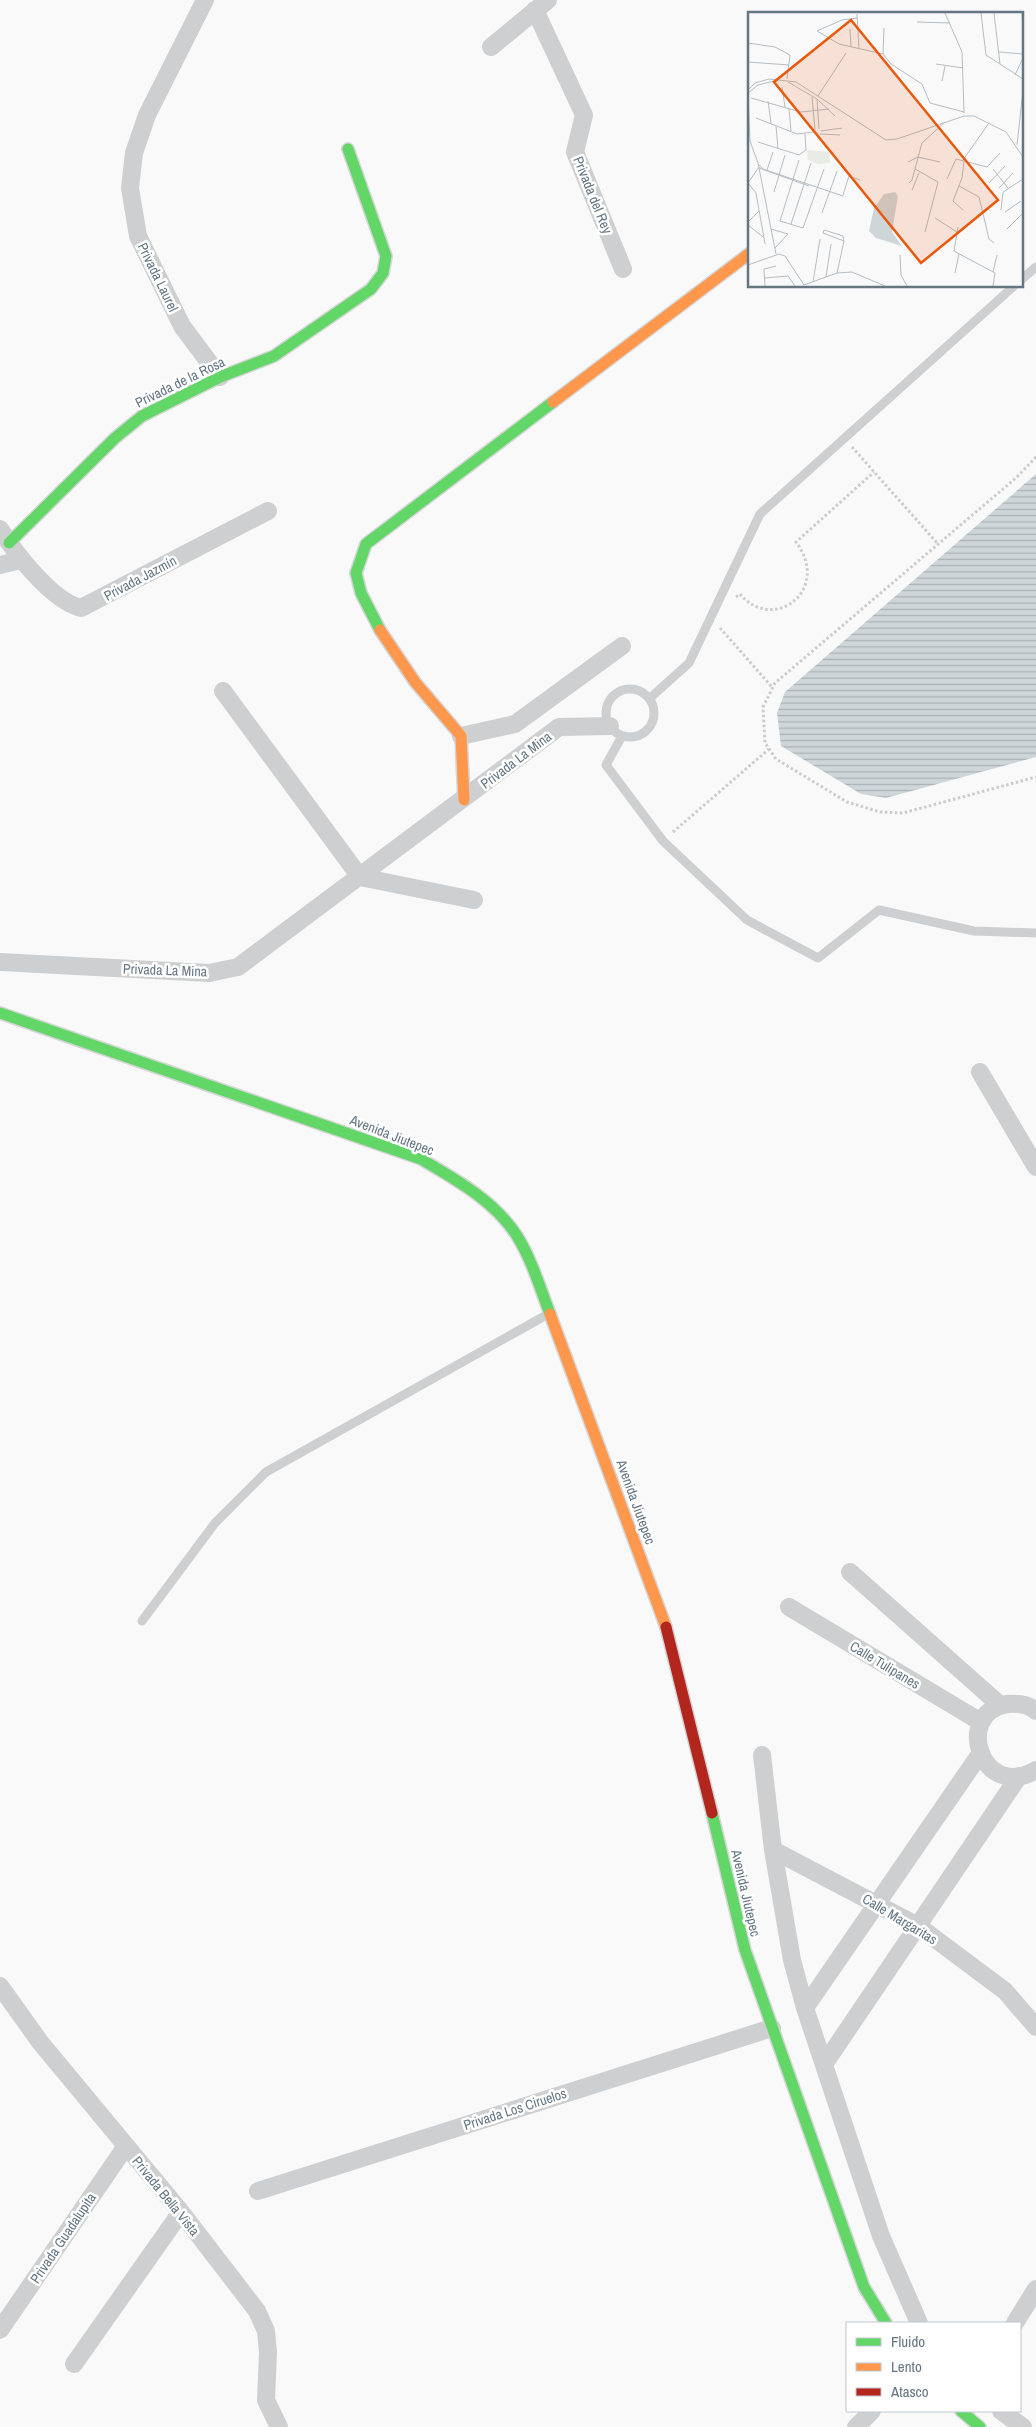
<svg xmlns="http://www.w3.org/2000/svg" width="1036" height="2427" viewBox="0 0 1036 2427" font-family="'Archivo Narrow',sans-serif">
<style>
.water{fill:url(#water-rules)}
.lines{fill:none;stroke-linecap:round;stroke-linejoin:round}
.fast-casing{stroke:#d5d6d7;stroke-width:14}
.slow-casing{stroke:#d5d6d7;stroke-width:14}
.jam-casing{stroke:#d5d6d7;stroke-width:14}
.path{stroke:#cbcccd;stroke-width:3;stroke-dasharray:2.5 2.5;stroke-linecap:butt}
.lane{stroke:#cecfd0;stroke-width:9}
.street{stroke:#cecfd0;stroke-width:18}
.fast{stroke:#63d668;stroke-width:11}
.slow{stroke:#ff974d;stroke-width:11}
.jam{stroke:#b3261e;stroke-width:11}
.labels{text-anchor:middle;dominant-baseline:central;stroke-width:5;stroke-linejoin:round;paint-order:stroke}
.street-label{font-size:14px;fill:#657683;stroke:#fff}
.inset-road{fill:none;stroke:#b5bdc3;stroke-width:1}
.view{fill:#e8590c;fill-opacity:0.15;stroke:#e8590c;stroke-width:2.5}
.inset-edge{fill:none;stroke:#657683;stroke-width:2.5}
</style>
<defs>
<pattern id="water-rules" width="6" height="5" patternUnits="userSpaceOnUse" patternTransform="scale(1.25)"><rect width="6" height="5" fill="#ced6d9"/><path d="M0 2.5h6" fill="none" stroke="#abb2b5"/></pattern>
</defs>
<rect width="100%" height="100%" fill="#f9f9f9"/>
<!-- water -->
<path class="water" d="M 1036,474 L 1036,757 L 886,798 L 861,794 L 781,746 L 777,713 L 785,692 Z"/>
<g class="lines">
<defs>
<path id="fast" d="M 9,543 L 115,438 L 142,416 L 220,377 L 274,356 L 371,289 L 383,273 L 386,256 L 348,149
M 380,630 L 361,593 L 356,573 L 366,544 L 553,402
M 0,1013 L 421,1159 C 455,1179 495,1201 517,1236 C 532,1260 540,1288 550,1314
M 712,1813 L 745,1950 L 864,2287 L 886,2323
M 961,2411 L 980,2427"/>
<path id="slow" d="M 553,402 L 750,253
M 380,630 L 415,682 L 461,736 L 464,800
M 550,1314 L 666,1627"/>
<path id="jam" d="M 666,1627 L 712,1813"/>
</defs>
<!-- fast casing -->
<use href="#fast" class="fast-casing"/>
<!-- slow casing -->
<use href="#slow" class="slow-casing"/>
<!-- jam casing -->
<use href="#jam" class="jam-casing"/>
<!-- path -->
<path class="path" d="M 852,447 L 938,544
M 1036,457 L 1017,477 L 775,683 L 763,707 L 765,743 L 776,759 L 847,802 L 880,812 L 903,813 L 1036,777
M 736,597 L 740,594 C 773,634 832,590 796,542 L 874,472
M 720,628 L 772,687
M 673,832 L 769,749"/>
<!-- lane -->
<path class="lane" d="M 1022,279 L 1036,267
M606 713a24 24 0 1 1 48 0a24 24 0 1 1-48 0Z
M 649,699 L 689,663 L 760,514 L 1014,286
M 622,736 L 606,765 L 663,841 L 747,920 L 818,958 L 879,910 L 974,931 L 1036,933
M 142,1621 L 215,1523 L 266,1472 L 550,1313"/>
<!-- street -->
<path class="street" d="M 205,0 L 147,115 L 134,153 L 130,188 L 138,236 L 182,326 L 220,377
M 535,10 L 584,115 L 575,152 L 623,269
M 491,47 L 548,0
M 0,529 C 16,554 52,601 81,608 L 268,511
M 0,565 L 21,560
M 223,691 L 360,877 L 474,900
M 461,736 L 515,724 L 622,646
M 0,962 L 209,973 L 238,967 L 559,727 L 610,726
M 980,1072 L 1036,1167
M 850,1572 L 1000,1705
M 789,1607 L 981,1722
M 1036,1711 C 1028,1704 1018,1703 1007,1704 C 953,1713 981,1802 1036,1770
M 762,1755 L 773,1850 L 792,1960 L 805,2008 L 881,2236 L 919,2323
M 773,1850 L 918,1926 L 1005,1991 L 1036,2027
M 0,1986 L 40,2042 L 181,2212 L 257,2311 L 266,2331 L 268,2352 L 266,2400 L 279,2427
M 805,2008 L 980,1754
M 825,2063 L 1019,1776
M 258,2191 L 772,2028
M 1015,2323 L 1036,2289
M 0,2330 L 126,2146
M 74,2364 L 181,2212
M 1001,2411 L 1023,2427
M 856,2427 L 872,2411"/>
<!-- fast -->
<use href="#fast" class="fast"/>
<!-- slow -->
<use href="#slow" class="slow"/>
<!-- jam -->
<use href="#jam" class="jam"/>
</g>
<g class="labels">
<!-- street labels -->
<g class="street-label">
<text transform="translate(593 195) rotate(68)">Privada del Rey</text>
<text transform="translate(158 277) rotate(64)">Privada Laurel</text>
<text transform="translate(180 382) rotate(-26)">Privada de la Rosa</text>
<text transform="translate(140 578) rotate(-28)">Privada Jazmín</text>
<text transform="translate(516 760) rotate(-37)">Privada La Mina</text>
<text transform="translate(165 970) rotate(2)">Privada La Mina</text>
<text transform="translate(392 1135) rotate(21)">Avenida Jiutepec</text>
<text transform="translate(636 1502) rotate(70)">Avenida Jiutepec</text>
<text transform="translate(885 1665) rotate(31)">Calle Tulipanes</text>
<text transform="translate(746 1893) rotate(77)">Avenida Jiutepec</text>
<text transform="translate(900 1919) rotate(31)">Calle Margaritas</text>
<text transform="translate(515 2109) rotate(-18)">Privada Los Ciruelos</text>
<text transform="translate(166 2196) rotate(51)">Privada Bella Vista</text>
<text transform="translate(63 2238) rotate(-56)">Privada Guadalupita</text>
</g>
</g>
<!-- overview -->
<g transform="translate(748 12)">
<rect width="275" height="275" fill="#f9f9f9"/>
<path d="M 59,138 L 81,140 L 82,151 L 70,152 L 60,148 Z" fill="#e8ebe6"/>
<path d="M 147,180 L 150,184 L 144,220 L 154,234 L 128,226 L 121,219 L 126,196 L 136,182 Z" fill="#ced6d9"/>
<path class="inset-road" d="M 197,1 L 214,40 L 216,101M 233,1 L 238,43 L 275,67M 246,1 L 252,52M 274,1 L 275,27M 109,2 L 111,36M 109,6 L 94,8 L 69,19 L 91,32 L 135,42 L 143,52 L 174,72 L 182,91 L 216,100M 169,10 L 202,11M 102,17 L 103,35M 0,31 L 27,35 L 42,43 L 39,67M 251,40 L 275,42M 135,42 L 136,16M 0,50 L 41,53M 188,52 L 215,56M 267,63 L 275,46M 194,69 L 197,54M 40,70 L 69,87 L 87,104M 34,75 L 37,95M 0,78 L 7,71 L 21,67 L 48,70 L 138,128 L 149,127 L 216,104 L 226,104 L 258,120 L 275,145M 0,81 L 10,73 L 26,69M 70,84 L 98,41M 0,85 L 2,129 L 10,151 L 28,242M 64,85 L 67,118M 3,86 L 53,100 L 81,97M 69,88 L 71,117M 20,89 L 23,111M 41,97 L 43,119M 8,106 L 49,122 L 66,120M 28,114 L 30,137M 73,119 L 94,116M 72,122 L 92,123M 10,130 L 51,143 L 58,138 L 57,122M 269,133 L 275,78M 51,148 L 32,209 L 55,216 L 76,157M 215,148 L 241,111M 160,150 L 170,145 L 192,150M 10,152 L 15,157 L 95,184M 11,156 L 61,174M 167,157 L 190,170 L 177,220M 245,157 L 260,176M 19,158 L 25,140M 199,167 L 208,147 L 239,155 L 252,141M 0,171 L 8,181 L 17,232M 0,171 L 11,155M 161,171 L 164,168 L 174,131 L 197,110M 241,171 L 257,154M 211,174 L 231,185 L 241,227 L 246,231M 251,176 L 265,161M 164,178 L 171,161M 26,180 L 37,143M 95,183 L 101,164 L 112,168M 215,198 L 205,189 L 214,166 L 216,149M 253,198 L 255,180 L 275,167M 257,200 L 273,189M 74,201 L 89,159M 187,206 L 209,220M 0,210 L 11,199M 43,212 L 63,151M 0,213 L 15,225M 210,215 L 206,239 L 247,261 L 245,274M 23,217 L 40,222 L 27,236M 259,217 L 275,201M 76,218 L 95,224 L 96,229 L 75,221 ZM 152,243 L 153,263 L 159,274M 0,253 L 31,242 L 37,244 L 56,273 L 89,261 L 104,260 L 137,274M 245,260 L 249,243M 89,261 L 96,229M 207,261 L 211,242M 78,265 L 83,232M 17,266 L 40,264 L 47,274M 65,270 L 72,227M 17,274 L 16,257 L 28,254"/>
<path class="view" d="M 103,8 L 250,188 L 173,251 L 26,70 Z"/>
<rect width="275" height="275" class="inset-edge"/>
</g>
<!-- legend -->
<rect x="846" y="2322" width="175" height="90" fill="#ffffff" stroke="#c1c8cd"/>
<rect x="856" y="2338" width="25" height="8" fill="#63d668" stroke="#c1c8cd"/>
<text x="891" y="2347" font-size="15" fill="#657683">Fluido</text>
<rect x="856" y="2363" width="25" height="8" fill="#ff974d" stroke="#c1c8cd"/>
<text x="891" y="2372" font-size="15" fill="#657683">Lento</text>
<rect x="856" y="2388" width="25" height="8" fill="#b3261e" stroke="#c1c8cd"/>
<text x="891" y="2397" font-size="15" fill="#657683">Atasco</text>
</svg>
